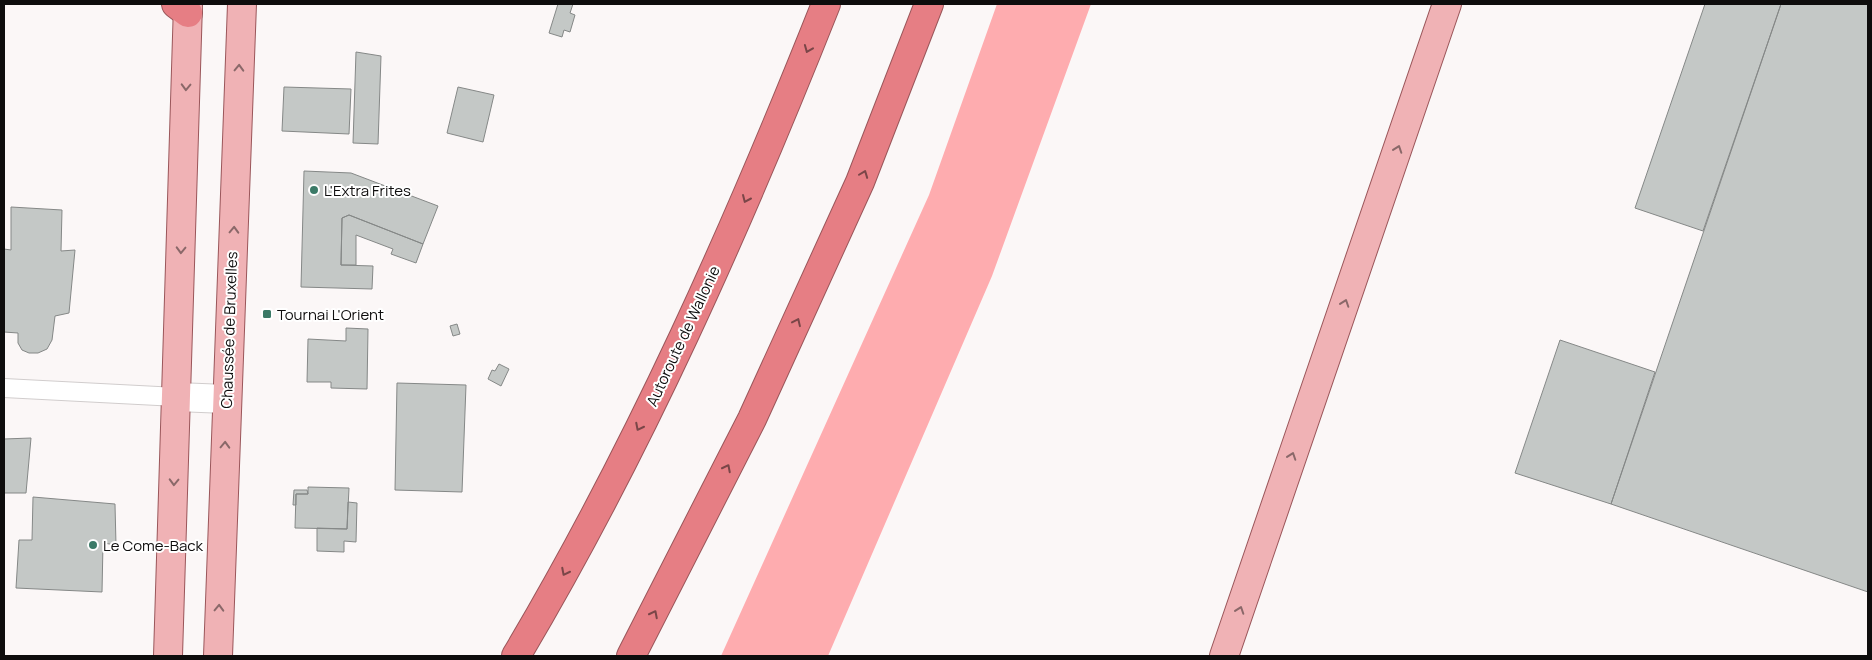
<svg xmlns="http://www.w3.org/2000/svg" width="1872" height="660" viewBox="0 0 1872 660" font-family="Manrope,sans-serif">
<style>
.green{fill:#feacaf}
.building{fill:#c4c8c6;stroke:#858887}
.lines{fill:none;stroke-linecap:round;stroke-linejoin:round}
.lane-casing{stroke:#d1cdcd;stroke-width:20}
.street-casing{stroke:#d1cdcd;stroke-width:30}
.primary-casing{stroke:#9a565a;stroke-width:30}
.highway-casing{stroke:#9a565a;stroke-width:30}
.lane{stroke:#fff;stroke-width:18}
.street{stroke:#fff;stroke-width:28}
.primary{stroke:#f0b2b5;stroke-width:28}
.highway{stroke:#e67e84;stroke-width:28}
.oneway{stroke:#7a4648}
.oneway2{stroke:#8a6869}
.poi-dot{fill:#3b7a67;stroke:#fff;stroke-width:2}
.labels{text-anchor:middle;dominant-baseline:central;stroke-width:4;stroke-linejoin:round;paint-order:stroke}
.poi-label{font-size:15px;fill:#0e0d0d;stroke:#fff;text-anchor:start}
.street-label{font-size:15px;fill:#0e0d0d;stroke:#fff}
</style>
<rect width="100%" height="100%" fill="#fbf7f7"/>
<!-- green -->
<path class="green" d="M 997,4 L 1091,4 L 992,276 L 828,656 L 721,656 L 929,195 Z"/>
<!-- building -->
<path class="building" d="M 558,4 L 573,4 L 570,13 L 575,15 L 570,32 L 564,30 L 562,37 L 549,33 Z
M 1705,4 L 1781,4 L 1703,231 L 1635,208 Z
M 1781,4 L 1868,4 L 1868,592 L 1611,504 Z
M 356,52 L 381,56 L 378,144 L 353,143 Z
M 284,87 L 351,89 L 349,134 L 282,131 Z
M 458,87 L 494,95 L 483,142 L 447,133 Z
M 304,171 L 351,173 L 438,206 L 423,244 L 349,215 L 342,218 L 341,265 L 373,266 L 372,289 L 301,287 Z
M 11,207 L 62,210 L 61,251 L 75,250 L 69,313 L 55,316 L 52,340 L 47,349 L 38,353 L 29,353 L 22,350 L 18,343 L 18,333 L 4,332 L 4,249 L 11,250 Z
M 349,215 L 423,244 L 416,263 L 391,254 L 393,249 L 356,235 L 356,265 L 341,265 L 342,218 Z
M 457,324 L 460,334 L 453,336 L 450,326 Z
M 346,328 L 368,329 L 367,389 L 331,388 L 331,382 L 307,382 L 308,339 L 346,341 Z
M 1560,340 L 1655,372 L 1611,504 L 1515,473 Z
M 499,364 L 509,369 L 501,386 L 488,379 L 492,370 L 495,371 Z
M 397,383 L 466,385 L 462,492 L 395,490 Z
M 31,438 L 26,493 L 4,493 L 4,439 Z
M 308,487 L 349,488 L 347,529 L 295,528 L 296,494 L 308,494 Z
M 294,490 L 307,490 L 308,494 L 296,494 L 296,505 L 293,505 Z
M 33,497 L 115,504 L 116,545 L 103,543 L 102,592 L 16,588 L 19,540 L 32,540 Z
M 348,502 L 357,503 L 356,542 L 344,541 L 344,552 L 317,551 L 317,528 L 347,529 Z"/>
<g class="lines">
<defs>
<path id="lane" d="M 4,388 L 177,397"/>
<path id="street" d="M 177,397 L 226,399"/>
<path id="primary" d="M 168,656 L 188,4
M 218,656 L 242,4
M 1224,656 L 1447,4"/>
<path id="highway" d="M 176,4 L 188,13
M 516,656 C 639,449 737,228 826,4
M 631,656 L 752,419 L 860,182 L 929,4"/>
</defs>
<!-- lane casing -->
<use href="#lane" class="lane-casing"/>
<!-- street casing -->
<use href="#street" class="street-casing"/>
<!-- primary casing -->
<use href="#primary" class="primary-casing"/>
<!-- highway casing -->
<use href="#highway" class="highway-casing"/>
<!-- lane -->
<use href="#lane" class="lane"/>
<!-- street -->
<use href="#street" class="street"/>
<!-- primary -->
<use href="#primary" class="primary"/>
<!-- highway -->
<use href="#highway" class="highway"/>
</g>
<!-- one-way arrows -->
<defs><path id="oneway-chevron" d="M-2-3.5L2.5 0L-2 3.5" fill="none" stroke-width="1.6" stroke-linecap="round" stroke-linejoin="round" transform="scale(1.25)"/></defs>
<g class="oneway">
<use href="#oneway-chevron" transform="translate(808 49) rotate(112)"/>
<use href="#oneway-chevron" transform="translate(864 174) rotate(-69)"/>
<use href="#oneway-chevron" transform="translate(746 199) rotate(114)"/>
<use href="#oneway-chevron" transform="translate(797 322) rotate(-65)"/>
<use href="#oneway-chevron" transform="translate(639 427) rotate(117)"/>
<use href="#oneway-chevron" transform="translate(727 468) rotate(-63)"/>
<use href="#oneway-chevron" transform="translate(565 572) rotate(117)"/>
<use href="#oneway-chevron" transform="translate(654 614) rotate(-63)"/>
</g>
<g class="oneway2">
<use href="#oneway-chevron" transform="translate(239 68) rotate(-88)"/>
<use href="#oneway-chevron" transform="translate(186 87) rotate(92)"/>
<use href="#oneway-chevron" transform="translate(1398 149) rotate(-71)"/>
<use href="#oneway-chevron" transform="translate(234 230) rotate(-88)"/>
<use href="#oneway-chevron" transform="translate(181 250) rotate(92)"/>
<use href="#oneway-chevron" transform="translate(1345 303) rotate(-71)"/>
<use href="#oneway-chevron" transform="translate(225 445) rotate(-88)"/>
<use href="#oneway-chevron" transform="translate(1292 456) rotate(-71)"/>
<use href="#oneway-chevron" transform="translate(174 482) rotate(92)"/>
<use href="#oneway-chevron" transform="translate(219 608) rotate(-88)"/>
<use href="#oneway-chevron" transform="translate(1240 610) rotate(-71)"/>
</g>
<!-- markers -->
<g class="poi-dot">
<circle cx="314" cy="190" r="5"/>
<rect x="262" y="309" width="10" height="10" rx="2.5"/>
<circle cx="93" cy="545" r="5"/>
</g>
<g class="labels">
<!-- poi labels -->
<g class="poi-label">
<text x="324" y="190">L'Extra Frites</text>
<text x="277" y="314">Tournai L'Orient</text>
<text x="103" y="545">Le Come-Back</text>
</g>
<!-- street labels -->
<g class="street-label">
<text transform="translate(229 330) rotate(-88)">Chaussée de Bruxelles</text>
<text transform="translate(683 336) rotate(-65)">Autoroute de Wallonie</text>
</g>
</g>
<!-- border -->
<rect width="1872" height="660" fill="none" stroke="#0e0d0d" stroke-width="10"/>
</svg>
